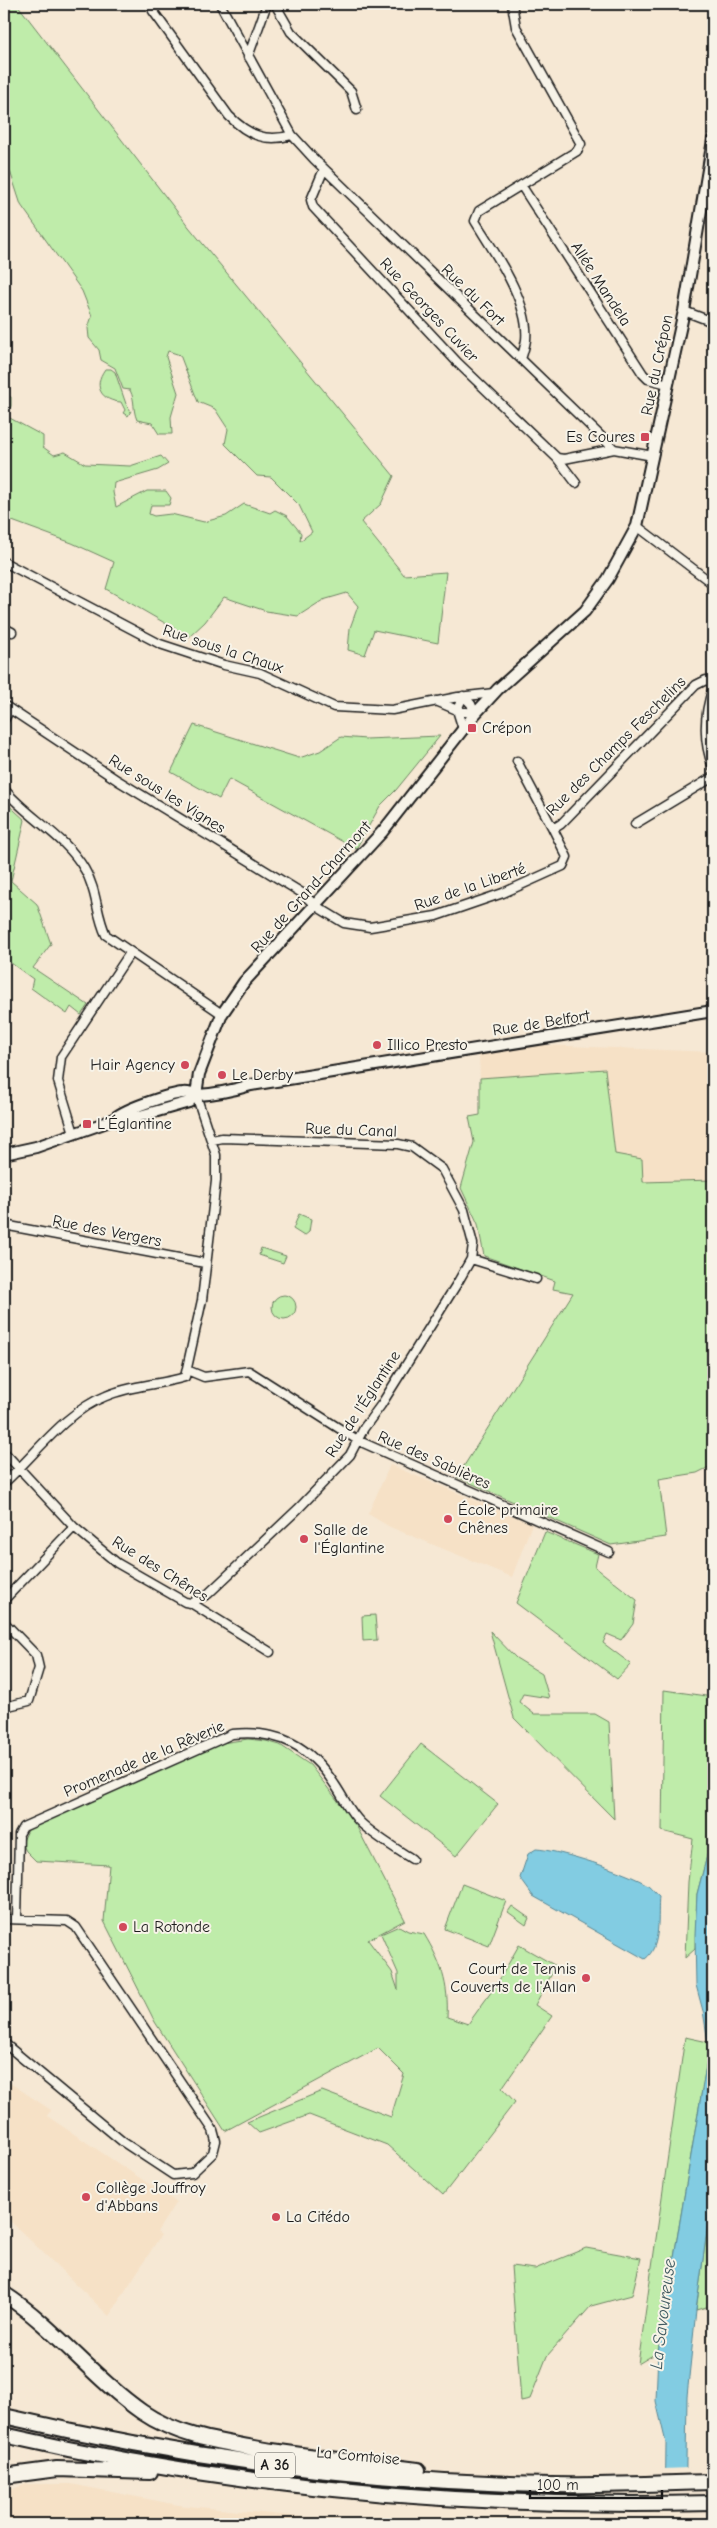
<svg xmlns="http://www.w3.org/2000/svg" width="717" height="2528" viewBox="0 0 717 2528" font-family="'Comic Neue',sans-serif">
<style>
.built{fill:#f6e1c6}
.green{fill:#bfecaa;stroke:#6e8463}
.water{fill:#82cce2;stroke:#598693}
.pier{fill:#f6e8d4}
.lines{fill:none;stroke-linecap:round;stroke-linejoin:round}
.street-casing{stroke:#1c1c1c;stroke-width:11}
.secondary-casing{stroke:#1c1c1c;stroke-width:14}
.highway-casing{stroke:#1c1c1c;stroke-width:18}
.street{stroke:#f7f3e8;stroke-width:8}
.secondary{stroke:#f7f3e8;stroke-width:10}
.highway{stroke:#f7f3e8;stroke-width:14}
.poi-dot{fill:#d1495b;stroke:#f7f3e8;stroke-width:2}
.labels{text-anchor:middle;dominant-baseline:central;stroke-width:4;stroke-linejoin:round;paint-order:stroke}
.shield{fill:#f7f3e8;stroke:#5e5c59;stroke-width:1}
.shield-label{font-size:15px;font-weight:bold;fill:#1c1c1c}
.street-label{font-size:16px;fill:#1c1c1c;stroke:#f7f3e8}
.poi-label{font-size:16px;fill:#1c1c1c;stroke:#f7f3e8;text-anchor:start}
.water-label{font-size:18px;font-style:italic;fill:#405a61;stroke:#f7f3e8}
</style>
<rect width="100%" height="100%" fill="#f6e8d4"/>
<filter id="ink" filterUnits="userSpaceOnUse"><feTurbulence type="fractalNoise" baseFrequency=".02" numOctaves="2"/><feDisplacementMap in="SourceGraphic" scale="10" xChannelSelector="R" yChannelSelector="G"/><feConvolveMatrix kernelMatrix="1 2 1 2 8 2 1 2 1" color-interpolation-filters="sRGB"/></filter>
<g filter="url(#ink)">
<!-- built -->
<path class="built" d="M 543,1045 L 713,1052 L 713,1180 L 643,1182 L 615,1154 L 605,1069 L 480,1078 L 479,1054 Z
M 390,1465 L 532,1524 L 512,1577 L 390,1527 L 368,1514 Z
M 4,2079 L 51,2110 L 47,2116 L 176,2202 L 157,2232 L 161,2235 L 109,2316 L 4,2215 Z
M 27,2484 L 71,2484 L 178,2505 L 374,2524 L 4,2524 L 4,2492 Z"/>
<!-- green -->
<path class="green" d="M 4,4 L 17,4 L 189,227 L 394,476 L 381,504 L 361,522 L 404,575 L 446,572 L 438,643 L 374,630 L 365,655 L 348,650 L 350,628 L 358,606 L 347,593 L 323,600 L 298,616 L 266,611 L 224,597 L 205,622 L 189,637 L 106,589 L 114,562 L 72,543 L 4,518 L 5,395 L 11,397 L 11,406 L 6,416 L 43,436 L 43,447 L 54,455 L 65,452 L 85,464 L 130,466 L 161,456 L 168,464 L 158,470 L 114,483 L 113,492 L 116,507 L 147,491 L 166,491 L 171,498 L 169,505 L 151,505 L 149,514 L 154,516 L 171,514 L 204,522 L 226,516 L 244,504 L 270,513 L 275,510 L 287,516 L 301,533 L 300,541 L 312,532 L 299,505 L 271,477 L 257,476 L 225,444 L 228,429 L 215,409 L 198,402 L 180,355 L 168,351 L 166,357 L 178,393 L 171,417 L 172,434 L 159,434 L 152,423 L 137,420 C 132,408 136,403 130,390 L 123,389 L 115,368 L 101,360 L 99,350 L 89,338 L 88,328 L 92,316 L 82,291 L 21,205 L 8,165 L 4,160 Z
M 105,369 L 111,369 L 115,372 L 126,404 L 131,411 L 128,416 L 123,413 L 125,410 L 121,402 C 102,401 92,387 105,369 Z
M 194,725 L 299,758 L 320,751 L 341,737 L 366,739 L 440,736 L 396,790 L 380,806 L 356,849 L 229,779 L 219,799 L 171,772 Z
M 4,801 L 25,820 L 11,881 L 37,904 L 51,944 L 33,968 L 88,1005 L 81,1015 L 71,1007 L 67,1014 L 31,988 L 33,979 L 4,958 L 4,864 L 11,831 L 4,826 Z
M 605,1069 L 615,1154 L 642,1159 L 643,1182 L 713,1180 L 711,1228 L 713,1229 L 713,1465 L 697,1473 L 659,1479 L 666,1537 L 611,1545 L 457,1477 L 573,1293 L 553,1289 L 555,1281 L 484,1256 L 478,1224 L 461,1188 L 474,1142 L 469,1117 L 480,1115 L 480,1078 Z
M 299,1214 L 311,1219 L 309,1232 L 304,1236 L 293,1229 Z
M 261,1248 L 286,1256 L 283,1263 L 259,1255 Z
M272 1307a12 12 0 1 1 24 0a12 12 0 1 1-24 0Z
M 545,1532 L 598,1554 L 595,1567 L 637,1600 L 633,1624 L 621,1640 L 607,1634 L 603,1643 L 631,1664 L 617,1679 L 516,1603 Z
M 375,1615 L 377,1640 L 363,1641 L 362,1616 Z
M 490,1631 L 516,1658 L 542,1674 L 549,1698 L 523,1694 L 519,1702 L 534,1714 L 595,1714 L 609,1722 L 614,1819 L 514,1718 Z
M 664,1690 L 713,1697 L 713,1833 L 697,1894 L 695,1949 L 685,1958 L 688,1882 L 693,1839 L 662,1831 Z
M 248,1739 L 266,1741 L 280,1745 L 310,1765 L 355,1823 L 405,1920 L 368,1940 L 392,1972 L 398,1990 L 398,1973 L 381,1934 L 399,1926 L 408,1931 L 424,1934 C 441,1962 449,1984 447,2017 L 468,2024 L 497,1984 L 519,1945 L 556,1966 L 535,2005 L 552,2016 L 502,2088 L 515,2102 L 443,2195 L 387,2145 L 309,2115 L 259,2133 L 247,2122 L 322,2091 L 391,2117 L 404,2074 L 378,2048 L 225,2131 L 155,2022 L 104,1921 L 109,1865 L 36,1861 L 26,1851 L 22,1843 L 29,1828 L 222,1743 Z
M 421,1744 L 498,1804 L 456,1856 L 380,1796 Z
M 462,1884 L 506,1901 L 489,1946 L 445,1929 Z
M 512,1906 L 529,1918 L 526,1925 L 508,1912 Z
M 685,2037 L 708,2042 L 707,2060 L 658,2352 L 638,2364 Z
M 713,2187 L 713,2287 L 710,2306 L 696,2310 Z
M 586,2248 L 641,2258 L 632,2295 L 591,2306 L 547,2356 L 530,2399 L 521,2401 L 511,2266 L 535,2269 Z"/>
<!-- water -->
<path class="water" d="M 713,1587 L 713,1683 L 709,1614 Z
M 713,1833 L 713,2187 L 696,2310 L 687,2396 L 685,2524 L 665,2524 L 666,2443 L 656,2401 L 658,2352 L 707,2060 L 708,2042 L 703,2011 L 696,1985 L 695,1935 L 697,1894 Z
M 536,1849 C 559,1850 627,1872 648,1885 C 652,1888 655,1893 659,1896 C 657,1915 662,1947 645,1959 L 533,1896 L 520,1878 L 528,1854 Z"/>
<!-- pier -->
<path class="pier" d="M 689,2468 L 688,2520 L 663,2521 L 663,2469 Z"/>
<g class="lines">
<defs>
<path id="street" d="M 220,4 L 292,135 L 314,159 L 614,449
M 275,4 L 291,32 L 351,91 L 357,110
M 512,4 L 516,27 L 581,144 L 577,151 L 479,211 L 475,221 C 494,252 530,302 526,340 C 525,346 523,353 521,359
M 153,11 L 229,116 C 248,135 266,143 292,135
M 248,57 L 267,4
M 324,169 L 311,200 L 313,207 L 458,363 L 557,458 L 564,459 L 614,449 L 653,456
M 521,185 L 643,374 L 648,379 L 668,384
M 684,311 L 713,322
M 557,458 L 576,483
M 637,526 L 713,584
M 4,562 L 160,644 L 224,665 L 260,673 L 334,707 L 392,710 L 458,697 L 494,693
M 4,628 L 12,632
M 713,688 C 704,714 703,741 713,767
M 436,701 L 457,710 L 475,714
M 4,705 L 117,780 L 302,893 L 316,906 L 344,923 L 370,927 L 436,916 L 503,893 L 563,866 L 567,857 L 553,829
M 4,720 L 10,709
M 463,729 L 457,710 L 463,696 L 471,704 L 475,714
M 517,761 L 553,829 L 561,824 L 696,685 L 706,680 L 713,683
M 4,789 C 28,818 66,836 85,870 C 97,890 96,914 106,935 L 222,1014
M 635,824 L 713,777
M 74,1133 L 58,1081 L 61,1057 L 130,953
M 4,1225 L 205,1263
M 471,1259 L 536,1279
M 187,1370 L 204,1377 L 249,1371 L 359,1441 L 609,1552
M 4,1452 L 74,1527 L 117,1563 L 185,1602 L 191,1603 L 270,1652
M 4,1483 C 36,1454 65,1412 106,1396 C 131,1385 159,1385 185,1377 L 202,1300 L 216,1181 L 216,1155 L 196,1095
M 4,1600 L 74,1527
M 191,1603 L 208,1594 L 298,1509 L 350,1455 L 364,1428 L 381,1405 L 458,1282 L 471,1259 L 473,1244 L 464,1210 L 442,1169 L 412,1147 L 398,1144 L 222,1138 L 212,1140
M 4,1622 L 36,1655 L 39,1668 L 29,1701 L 4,1707
M 17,1918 L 19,1834 L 23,1827 L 232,1734 C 279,1729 310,1746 335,1785 C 344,1798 350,1813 361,1823 C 376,1837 395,1848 412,1859
M 4,1919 L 67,1921 L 76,1927 L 213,2130 L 216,2141 L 213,2153 L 192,2173 L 173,2175 L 123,2142 L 4,2043"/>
<path id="secondary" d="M 196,1095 L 199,1074 L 222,1014 L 244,982 L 383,831 L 475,714 L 498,689 L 585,611 L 608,579 L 637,526 L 684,311 L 713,140
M 113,1120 C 120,1110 170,1094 183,1093 C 188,1092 193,1095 198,1095 C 217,1094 234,1090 251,1085 L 713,1011
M 113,1120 L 119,1122 L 189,1102 L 196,1095
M 4,1154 L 36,1147 L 113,1120"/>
<path id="highway" d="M 4,2294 C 55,2327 92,2377 142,2412 C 180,2438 227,2443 272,2451 C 320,2458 369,2464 418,2470
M 4,2416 C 183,2458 367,2482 551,2485 C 605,2486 659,2483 713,2482
M 4,2435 C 237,2489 474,2509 713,2503
M 4,2476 L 57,2469 L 150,2472"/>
</defs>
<!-- street casing -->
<use href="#street" class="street-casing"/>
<!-- secondary casing -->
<use href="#secondary" class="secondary-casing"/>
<!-- highway casing -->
<use href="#highway" class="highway-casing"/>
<!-- street -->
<use href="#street" class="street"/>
<!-- secondary -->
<use href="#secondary" class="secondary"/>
<!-- highway -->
<use href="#highway" class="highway"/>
</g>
</g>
<!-- markers -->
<g class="poi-dot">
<rect x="640" y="432" width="10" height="10" rx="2.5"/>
<rect x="467" y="723" width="10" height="10" rx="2.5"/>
<circle cx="377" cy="1045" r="5"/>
<circle cx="185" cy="1065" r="5"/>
<circle cx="222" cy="1075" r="5"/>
<rect x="82" y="1119" width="10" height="10" rx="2.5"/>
<circle cx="448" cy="1519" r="5"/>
<circle cx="304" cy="1539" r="5"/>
<circle cx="123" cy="1927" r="5"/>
<circle cx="586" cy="1978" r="5"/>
<circle cx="86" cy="2197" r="5"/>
<circle cx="276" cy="2217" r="5"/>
</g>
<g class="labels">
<!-- shield labels -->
<rect class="shield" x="255" y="2452.5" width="40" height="25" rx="4"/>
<g class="shield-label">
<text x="275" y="2465">A 36</text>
</g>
<!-- street labels -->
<g class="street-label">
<text transform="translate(601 284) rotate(57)">Allée Mandela</text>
<text transform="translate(473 295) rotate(44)">Rue du Fort</text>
<text transform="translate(429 310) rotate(47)">Rue Georges Cuvier</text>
<text transform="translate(657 365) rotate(-78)">Rue du Crépon</text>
<text transform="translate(223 649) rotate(18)">Rue sous la Chaux</text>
<text transform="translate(616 746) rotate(-45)">Rue des Champs Feschelins</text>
<text transform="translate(167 794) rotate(32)">Rue sous les Vignes</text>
<text transform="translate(311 887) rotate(-48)">Rue de Grand-Charmont</text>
<text transform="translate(470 887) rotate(-19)">Rue de la Liberté</text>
<text transform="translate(541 1023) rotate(-9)">Rue de Belfort</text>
<text transform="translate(351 1130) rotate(2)">Rue du Canal</text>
<text transform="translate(107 1231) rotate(11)">Rue des Vergers</text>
<text transform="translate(363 1404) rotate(-57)">Rue de l'Églantine</text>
<text transform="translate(434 1460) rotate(24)">Rue des Sablières</text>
<text transform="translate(160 1569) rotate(32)">Rue des Chênes</text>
<text transform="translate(144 1759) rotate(-23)">Promenade de la Rêverie</text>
<text transform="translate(358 2456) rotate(5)">La Comtoise</text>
</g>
<!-- poi labels -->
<g class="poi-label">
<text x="635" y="437" text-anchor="end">Es Coures</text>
<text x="482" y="728">Crépon</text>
<text x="387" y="1045">Illico Presto</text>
<text x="175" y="1065" text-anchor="end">Hair Agency</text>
<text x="232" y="1075">Le Derby</text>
<text x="97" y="1124">L’Églantine</text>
<text x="458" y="1510">École primaire<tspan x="458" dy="18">Chênes</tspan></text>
<text x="314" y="1530">Salle de<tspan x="314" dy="18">l'Églantine</tspan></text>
<text x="133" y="1927">La Rotonde</text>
<text x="576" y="1969" text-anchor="end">Court de Tennis<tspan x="576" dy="18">Couverts de l'Allan</tspan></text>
<text x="96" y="2188">Collège Jouffroy<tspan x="96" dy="18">d'Abbans</tspan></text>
<text x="286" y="2217">La Citédo</text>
</g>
<!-- water labels -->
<g class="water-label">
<text transform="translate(663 2314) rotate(-83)">La Savoureuse</text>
</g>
</g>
<!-- margin -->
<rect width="717" height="2528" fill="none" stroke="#f7f3e8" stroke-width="20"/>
<rect x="10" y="10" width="697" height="2508" fill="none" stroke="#1c1c1c" stroke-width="2" filter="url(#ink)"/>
<!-- scale -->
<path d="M530 2490v8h132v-8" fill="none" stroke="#1c1c1c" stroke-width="2.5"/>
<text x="537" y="2490" font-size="15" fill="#1c1c1c" stroke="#f7f3e8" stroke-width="4" paint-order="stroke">100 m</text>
</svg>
